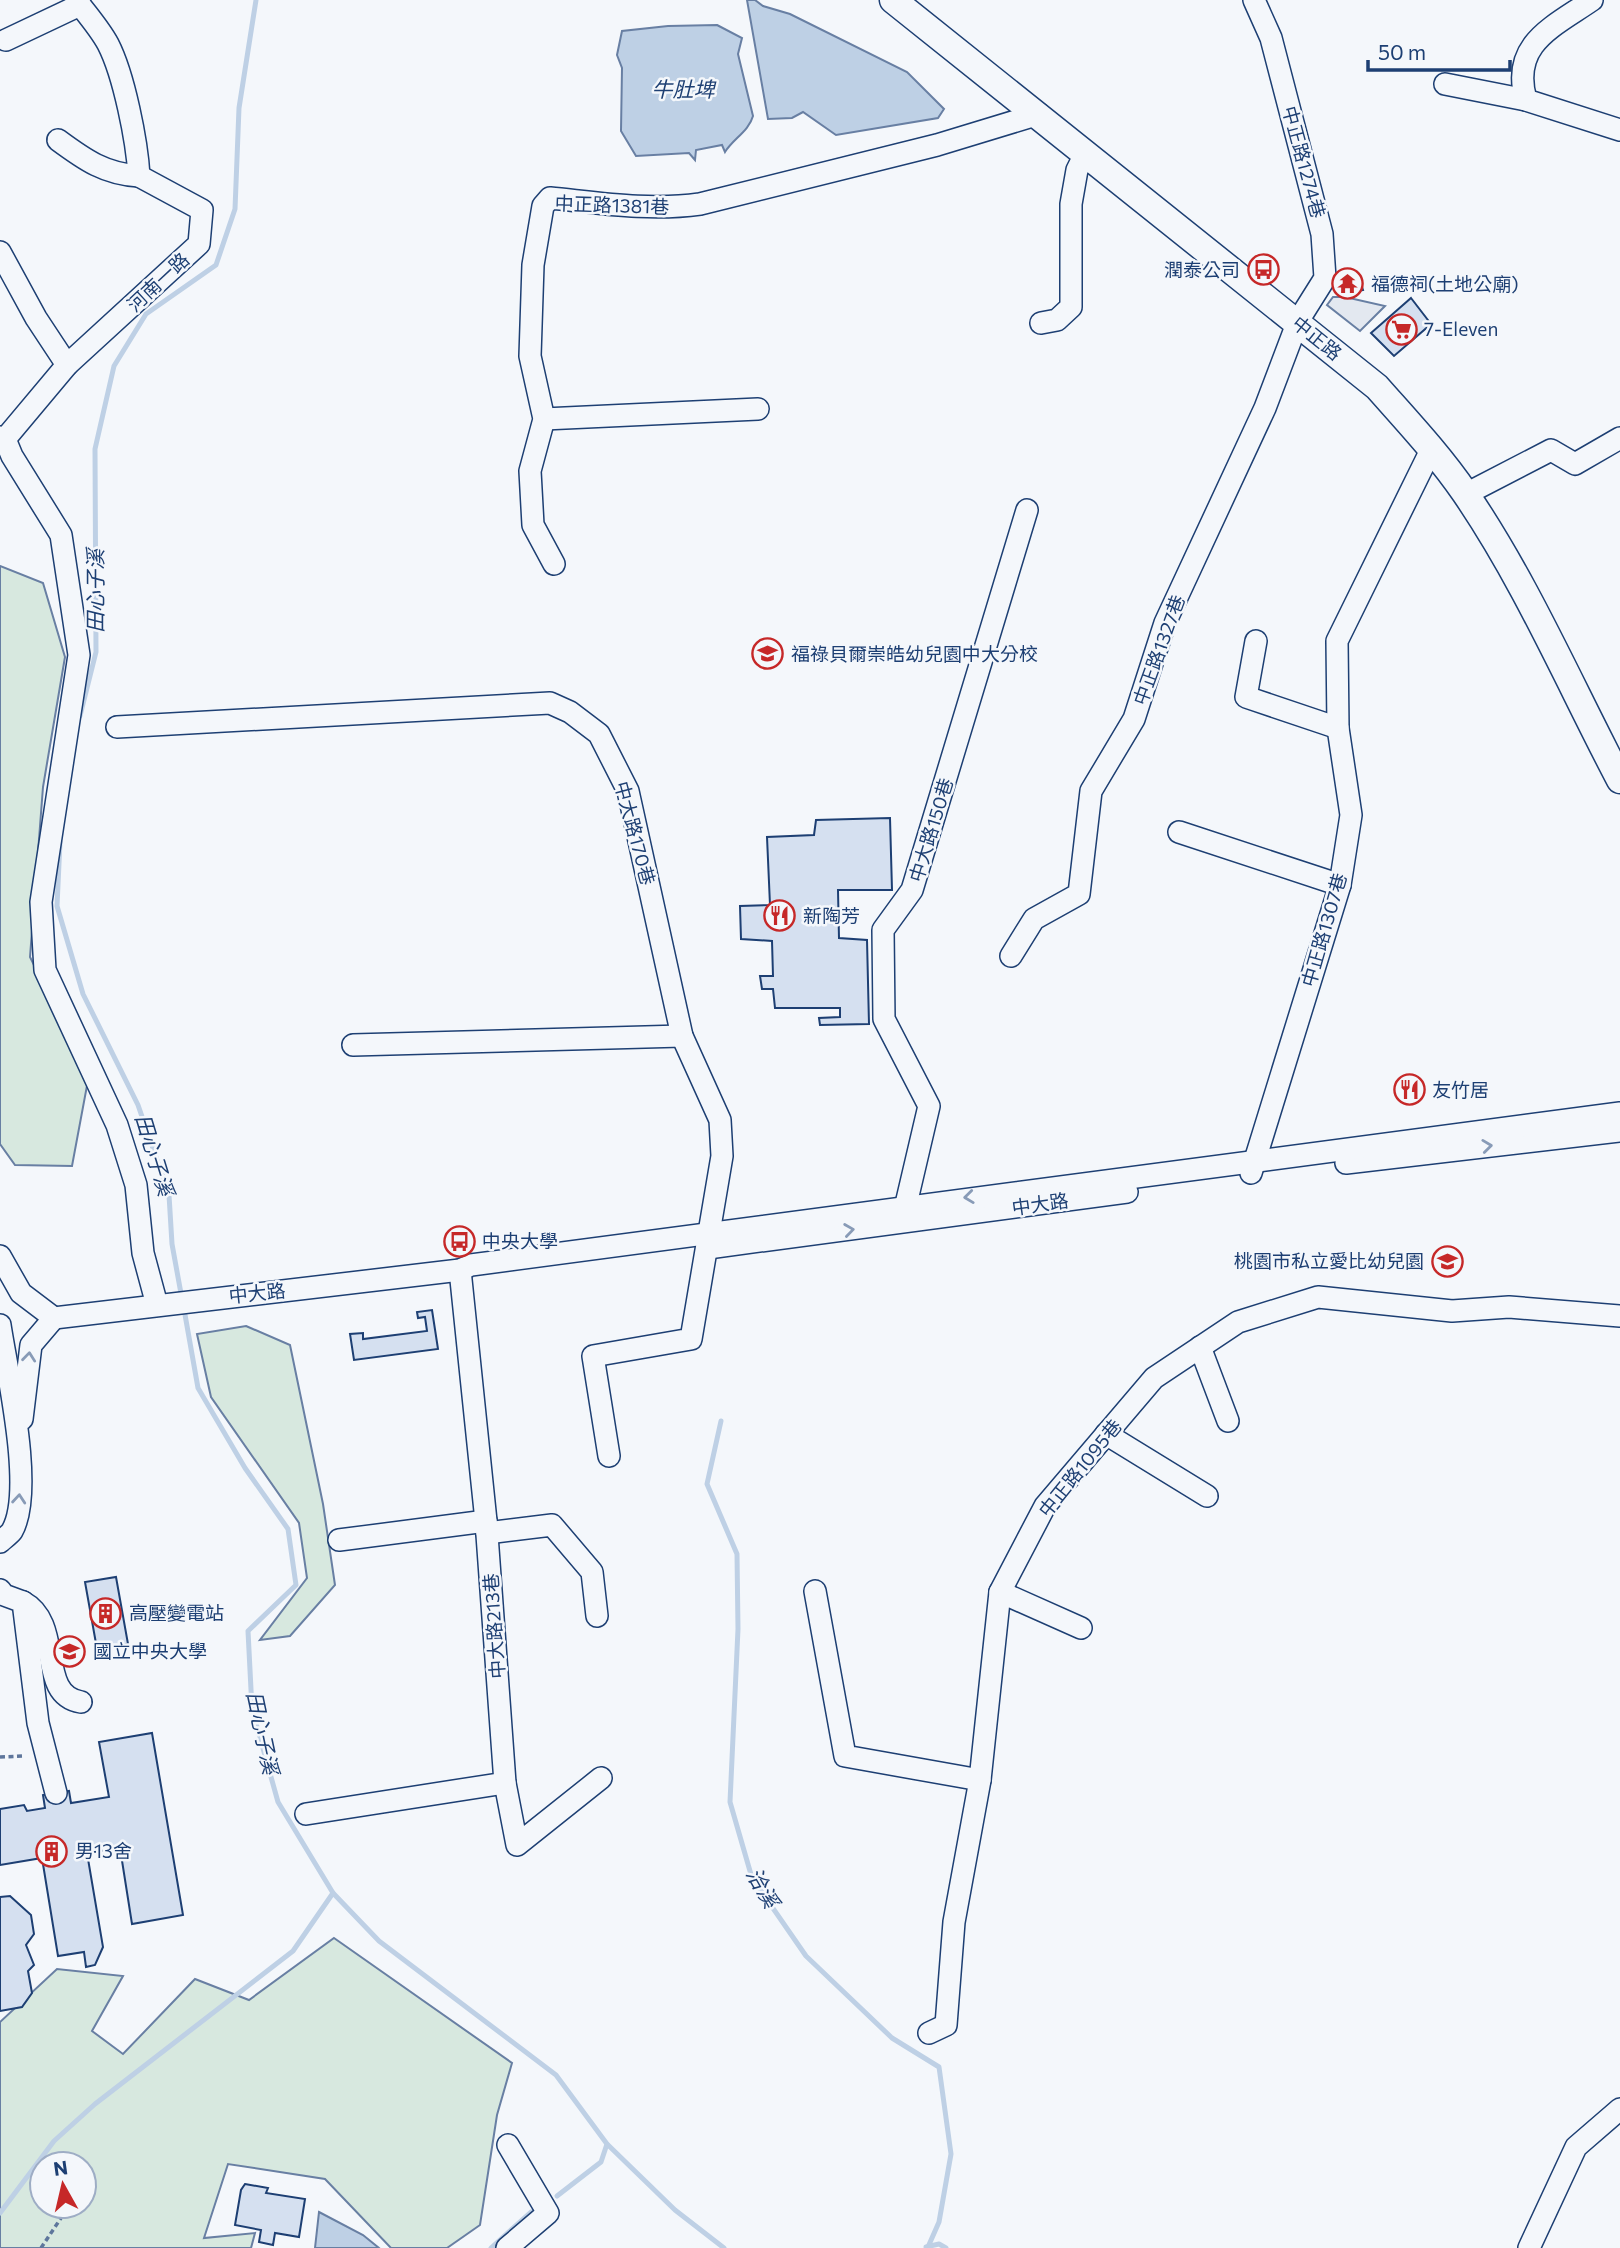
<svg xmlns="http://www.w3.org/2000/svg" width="1620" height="2248" viewBox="0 0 1620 2248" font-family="Commissioner,'Noto Sans TC',sans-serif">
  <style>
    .green { fill: #d7e8df; stroke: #687fa3; stroke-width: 2; fill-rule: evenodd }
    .parking { fill: #e3e8f0; stroke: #687fa3; stroke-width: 2 }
    .water { fill: #bed0e5; stroke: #687fa3; stroke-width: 2 }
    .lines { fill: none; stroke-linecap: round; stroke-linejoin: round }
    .stream { stroke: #bed0e5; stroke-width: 5 }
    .building { fill: #d5e0f0; stroke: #1d3f73; stroke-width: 2 }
    .minor-casing { stroke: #1d3f73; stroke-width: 24 }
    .major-casing { stroke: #1d3f73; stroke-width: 29 }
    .path { stroke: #5e769c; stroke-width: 3.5; stroke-dasharray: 5 3.5; stroke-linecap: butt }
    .minor { stroke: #f4f7fb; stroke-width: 21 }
    .major { stroke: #f4f7fb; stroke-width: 26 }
    .oneway { stroke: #889bb7 }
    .labels { text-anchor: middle; stroke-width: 5; stroke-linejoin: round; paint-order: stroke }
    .street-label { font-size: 19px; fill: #1d3f73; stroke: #f4f7fb }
    .poi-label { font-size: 19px; fill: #1d3f73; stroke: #f4f7fb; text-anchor: start }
    .water-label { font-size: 21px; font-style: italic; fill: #1d3f73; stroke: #f4f7fb }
  </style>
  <rect width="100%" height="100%" fill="#f4f7fb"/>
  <g class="green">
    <polygon points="0,566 43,583 65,657 43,787 30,957 89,1075 72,1166 15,1165 0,1144"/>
    <polygon points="246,1326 290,1345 323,1504 335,1585 290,1636 260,1640 307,1578 299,1523 211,1397 197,1334"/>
    <path d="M334,1938L512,2063L497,2115L480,2225L447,2248H391L325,2179L228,2164L204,2238L255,2233L251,2248H0V2022L57,1969L123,1976L92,2031L123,2054L195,1979L249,2000ZM42,2164H84V2206H42Z"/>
  </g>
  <polygon class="parking" points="1333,297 1345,297 1385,306 1360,331 1327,305"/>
  <g class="water">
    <polygon points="747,0 755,0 763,6 790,14 907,72 944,109 938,118 836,135 803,112 792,118 768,119"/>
    <path d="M717,25L742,38L738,54L753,116C749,131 733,139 725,152L722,145L696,150L695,160L689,153L636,156L621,131L622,68L617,55L622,31L668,26Z"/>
    <polygon points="319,2212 363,2235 379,2248 315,2248"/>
  </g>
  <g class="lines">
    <g class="stream">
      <polyline points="80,716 96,652 95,449 114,366 146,314 216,265 235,209 239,108 256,0"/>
      <polyline points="60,842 57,906 83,994 138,1105 169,1195 172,1244 182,1299"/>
      <polyline points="721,1421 707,1484 737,1554 738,1629 730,1802 752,1878 806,1956 892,2038 939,2067 951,2154 939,2222 928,2247"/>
      <polyline points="333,1893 379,1941 556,2075 607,2144 675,2210 724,2248"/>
      <polyline points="557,2196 601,2162 607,2144"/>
      <polyline points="0,2213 54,2141 95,2104 293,1951 333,1893 278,1802 252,1709 248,1631 296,1585 288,1529 245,1468 198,1388 184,1309"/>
      <polyline points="926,2247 939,2244 946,2248"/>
      <polyline points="491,2248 531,2212"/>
    </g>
  </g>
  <g class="building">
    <polygon points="1357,272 1363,290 1339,295 1335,277"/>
    <polygon points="1411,298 1431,324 1394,356 1371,333"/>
    <polygon points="890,818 892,890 838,890 839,938 867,940 869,1024 820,1025 819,1018 840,1017 840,1008 775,1008 773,989 762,989 760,976 773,976 772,941 741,939 740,906 770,905 767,837 814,835 816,820"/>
    <polygon points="432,1310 438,1349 354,1360 350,1334 363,1333 363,1339 427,1331 425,1317 418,1318 417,1312"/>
    <polygon points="116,1577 128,1644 97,1649 85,1582"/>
    <polygon points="152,1733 183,1915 132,1924 120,1848 87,1853 103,1947 95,1965 86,1967 84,1952 58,1956 42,1858 0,1865 0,1809 24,1805 27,1811 45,1808 43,1795 69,1791 71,1803 109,1797 99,1742"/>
    <polygon points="10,1896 31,1915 34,1934 26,1945 34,1965 28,1971 32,1993 22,2007 0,2011 0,1897"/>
    <polygon points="245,2184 268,2188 266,2193 305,2199 299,2237 275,2233 273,2245 259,2242 261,2230 235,2225 241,2190"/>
  </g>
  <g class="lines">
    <defs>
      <g id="minor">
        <path d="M1592,0C1553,27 1510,44 1526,100L1620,130"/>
        <polyline points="6,40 80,5"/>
        <polyline points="1445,84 1526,100"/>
        <path d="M58,140C85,160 105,174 139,176"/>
        <polyline points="0,252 36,318 67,365"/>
        <polyline points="1041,323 1057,320 1071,307 1071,204 1077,170 1086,152"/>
        <polyline points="544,419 758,409"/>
        <path d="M0,437L5,439L67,365L199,244L202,210L139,176C137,141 124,75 108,44C100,29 87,14 76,0"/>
        <polyline points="5,439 12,456 61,535 79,655 41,902 45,970 117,1125 136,1185 143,1253 157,1305"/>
        <polyline points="1466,494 1551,450 1575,464 1620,438"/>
        <path d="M554,564L533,525L530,471L544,419L530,356L533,265L543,206L550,198C600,203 649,211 700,204L937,145L1039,114"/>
        <polyline points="1256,641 1246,697 1338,728"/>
        <polyline points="117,727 550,703 570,712 599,734 628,791 682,1036 720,1120 722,1156 691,1339 593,1356 609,1456"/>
        <polyline points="1179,832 1340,885"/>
        <polyline points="1011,956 1034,919 1079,894 1091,791 1134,719 1165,623 1265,408 1298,321 1325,278 1322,234 1271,38 1254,0"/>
        <polyline points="353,1045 682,1036"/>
        <polyline points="1346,1163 1620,1131"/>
        <polyline points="1251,1173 1340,885 1351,815 1338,728 1337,641 1432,448"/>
        <polyline points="903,1217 929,1106 884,1019 883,930 912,890 1027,510"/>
        <polyline points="708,1248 1127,1192"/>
        <polyline points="0,1256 21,1293 54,1318"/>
        <polyline points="54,1318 460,1270 471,1265 1620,1113"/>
        <path d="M0,1325C7,1372 35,1491 12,1531C9,1535 3,1539 0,1542"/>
        <polyline points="1200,1347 1228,1421"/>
        <polyline points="22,1419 31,1345 54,1318"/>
        <polyline points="1106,1434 1207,1496"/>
        <polyline points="487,1533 552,1525 592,1572 597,1616"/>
        <polyline points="339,1540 486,1521"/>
        <polyline points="0,1590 4,1595 23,1602 38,1723 56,1793"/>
        <polyline points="815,1591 845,1756 980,1780"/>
        <polyline points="1000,1592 1081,1628"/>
        <path d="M23,1602C64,1624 36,1695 81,1702"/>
        <polyline points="505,1783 517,1845 601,1778"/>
        <polyline points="306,1814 505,1783 486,1521 460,1270"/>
        <polyline points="929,2033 946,2025 954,1922 980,1780 1000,1592 1045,1506 1154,1378 1238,1322 1318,1297 1452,1311 1509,1307 1620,1316"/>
        <polyline points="507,2248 548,2213 508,2145"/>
        <polyline points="1529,2248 1576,2147 1620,2109"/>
      </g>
      <path id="major" d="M893,0L1377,387C1407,421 1439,455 1465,493C1526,582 1570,685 1620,780"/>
    </defs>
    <use href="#minor" class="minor-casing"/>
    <use href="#major" class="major-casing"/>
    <g class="path">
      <polyline points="0,1757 25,1756"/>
      <polyline points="84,2189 92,2179"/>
      <polyline points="41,2248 69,2206"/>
    </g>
    <use href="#minor" class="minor"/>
    <use href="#major" class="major"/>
  </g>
  <defs><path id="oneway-chevron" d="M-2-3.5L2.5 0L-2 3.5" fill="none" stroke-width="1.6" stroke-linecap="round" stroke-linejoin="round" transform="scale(1.75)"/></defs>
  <g class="oneway">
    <use href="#oneway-chevron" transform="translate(1487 1146) rotate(-7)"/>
    <use href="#oneway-chevron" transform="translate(969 1197) rotate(173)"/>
    <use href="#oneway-chevron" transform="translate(849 1230) rotate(-8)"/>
    <use href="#oneway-chevron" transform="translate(29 1357) rotate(-84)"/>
    <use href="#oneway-chevron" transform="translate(19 1499) rotate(-85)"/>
  </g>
  <defs>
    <symbol id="bus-ring" viewBox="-11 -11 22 22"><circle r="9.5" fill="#f4f7fb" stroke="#c62828" stroke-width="1.5"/><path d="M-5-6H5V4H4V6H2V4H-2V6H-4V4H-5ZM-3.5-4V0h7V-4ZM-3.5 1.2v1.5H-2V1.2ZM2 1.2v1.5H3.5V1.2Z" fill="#c62828"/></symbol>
    <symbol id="temple-ring" viewBox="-11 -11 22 22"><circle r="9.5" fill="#f4f7fb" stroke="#c62828" stroke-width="1.5"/><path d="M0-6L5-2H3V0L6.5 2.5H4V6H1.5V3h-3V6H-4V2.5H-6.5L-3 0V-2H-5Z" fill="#c62828"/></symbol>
    <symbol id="supermarket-ring" viewBox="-11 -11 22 22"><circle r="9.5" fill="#f4f7fb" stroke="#c62828" stroke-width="1.5"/><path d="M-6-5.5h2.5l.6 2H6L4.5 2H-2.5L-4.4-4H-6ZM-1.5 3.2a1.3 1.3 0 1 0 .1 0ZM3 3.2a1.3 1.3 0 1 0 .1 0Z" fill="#c62828"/></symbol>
    <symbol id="school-ring" viewBox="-11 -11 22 22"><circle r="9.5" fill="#f4f7fb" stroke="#c62828" stroke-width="1.5"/><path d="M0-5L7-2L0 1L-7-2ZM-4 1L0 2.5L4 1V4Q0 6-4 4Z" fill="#c62828"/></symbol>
    <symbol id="restaurant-ring" viewBox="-11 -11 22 22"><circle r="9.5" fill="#f4f7fb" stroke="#c62828" stroke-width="1.5"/><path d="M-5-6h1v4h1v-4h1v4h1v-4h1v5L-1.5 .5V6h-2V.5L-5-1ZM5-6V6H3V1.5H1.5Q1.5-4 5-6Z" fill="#c62828"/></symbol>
    <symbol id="building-ring" viewBox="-11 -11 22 22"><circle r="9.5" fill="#f4f7fb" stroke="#c62828" stroke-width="1.5"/><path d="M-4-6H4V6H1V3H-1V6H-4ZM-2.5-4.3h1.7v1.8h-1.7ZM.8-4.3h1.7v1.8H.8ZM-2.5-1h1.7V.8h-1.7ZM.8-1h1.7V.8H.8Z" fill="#c62828"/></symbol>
    <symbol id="university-ring" viewBox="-11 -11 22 22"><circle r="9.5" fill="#f4f7fb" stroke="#c62828" stroke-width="1.5"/><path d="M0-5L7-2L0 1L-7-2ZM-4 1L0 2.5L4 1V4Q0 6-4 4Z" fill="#c62828"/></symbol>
  </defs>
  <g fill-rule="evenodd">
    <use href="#bus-ring" x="1246" y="252" width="35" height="35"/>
    <use href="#temple-ring" x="1330" y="266" width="35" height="35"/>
    <use href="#supermarket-ring" x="1384" y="312" width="35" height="35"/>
    <use href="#school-ring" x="750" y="636" width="35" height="35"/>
    <use href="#restaurant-ring" x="762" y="898" width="35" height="35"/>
    <use href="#restaurant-ring" x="1392" y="1072" width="35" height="35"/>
    <use href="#bus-ring" x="442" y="1224" width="35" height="35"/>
    <use href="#school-ring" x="1430" y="1244" width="35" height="35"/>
    <use href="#building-ring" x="88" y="1596" width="35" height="35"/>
    <use href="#university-ring" x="52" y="1634" width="35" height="35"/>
    <use href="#building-ring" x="34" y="1834" width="35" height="35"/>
  </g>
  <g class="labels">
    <g class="street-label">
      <text transform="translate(1304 162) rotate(75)" y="7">中正路1274巷</text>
      <text transform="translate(612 205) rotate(2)" y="7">中正路1381巷</text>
      <text transform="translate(158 282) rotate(-43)" y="7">河南一路</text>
      <text transform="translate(1317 338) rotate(39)" y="7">中正路</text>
      <text transform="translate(1159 650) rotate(-70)" y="7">中正路1327巷</text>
      <text transform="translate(931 830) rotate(-73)" y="7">中大路150巷</text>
      <text transform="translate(635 833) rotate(75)" y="7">中大路170巷</text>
      <text transform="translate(1324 930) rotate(-74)" y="7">中正路1307巷</text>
      <text transform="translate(1040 1204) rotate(-8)" y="7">中大路</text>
      <text transform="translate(257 1293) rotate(-6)" y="7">中大路</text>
      <text transform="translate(1080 1468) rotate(-51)" y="7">中正路1095巷</text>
      <text transform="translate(494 1626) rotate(-94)" y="7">中大路213巷</text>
    </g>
    <g class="poi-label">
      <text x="1240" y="277" text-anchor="end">潤泰公司</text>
      <text x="1371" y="291">福德祠(土地公廟)</text>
      <text x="1424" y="336">7-Eleven</text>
      <text x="791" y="661">福祿貝爾崇皓幼兒園中大分校</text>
      <text x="803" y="923">新陶芳</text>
      <text x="1432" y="1097">友竹居</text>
      <text x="482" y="1248">中央大學</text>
      <text x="1424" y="1268" text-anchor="end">桃園市私立愛比幼兒園</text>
      <text x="129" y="1620">高壓變電站</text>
      <text x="93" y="1658">國立中央大學</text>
      <text x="75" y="1858">男13舍</text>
    </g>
    <g class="water-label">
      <text x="683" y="97">牛肚埤</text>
      <text transform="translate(96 591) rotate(-90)" y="7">田心子溪</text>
      <text transform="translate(154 1155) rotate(73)" y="7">田心子溪</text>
      <text transform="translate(262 1733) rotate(78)" y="7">田心子溪</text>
      <text transform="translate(762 1888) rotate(60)" y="7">洽溪</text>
    </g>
  </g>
  <g transform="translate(63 2185) rotate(352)"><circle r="33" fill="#f4f7fb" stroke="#9eadc5" stroke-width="2"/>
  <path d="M0-5L12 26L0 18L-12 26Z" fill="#c62828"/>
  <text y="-10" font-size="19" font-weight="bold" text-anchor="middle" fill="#1d3f73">N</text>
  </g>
  <path d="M1368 60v10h142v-10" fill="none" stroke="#1d3f73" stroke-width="3.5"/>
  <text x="1378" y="60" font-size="21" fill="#1d3f73" stroke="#f4f7fb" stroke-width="5" paint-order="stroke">50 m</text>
</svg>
